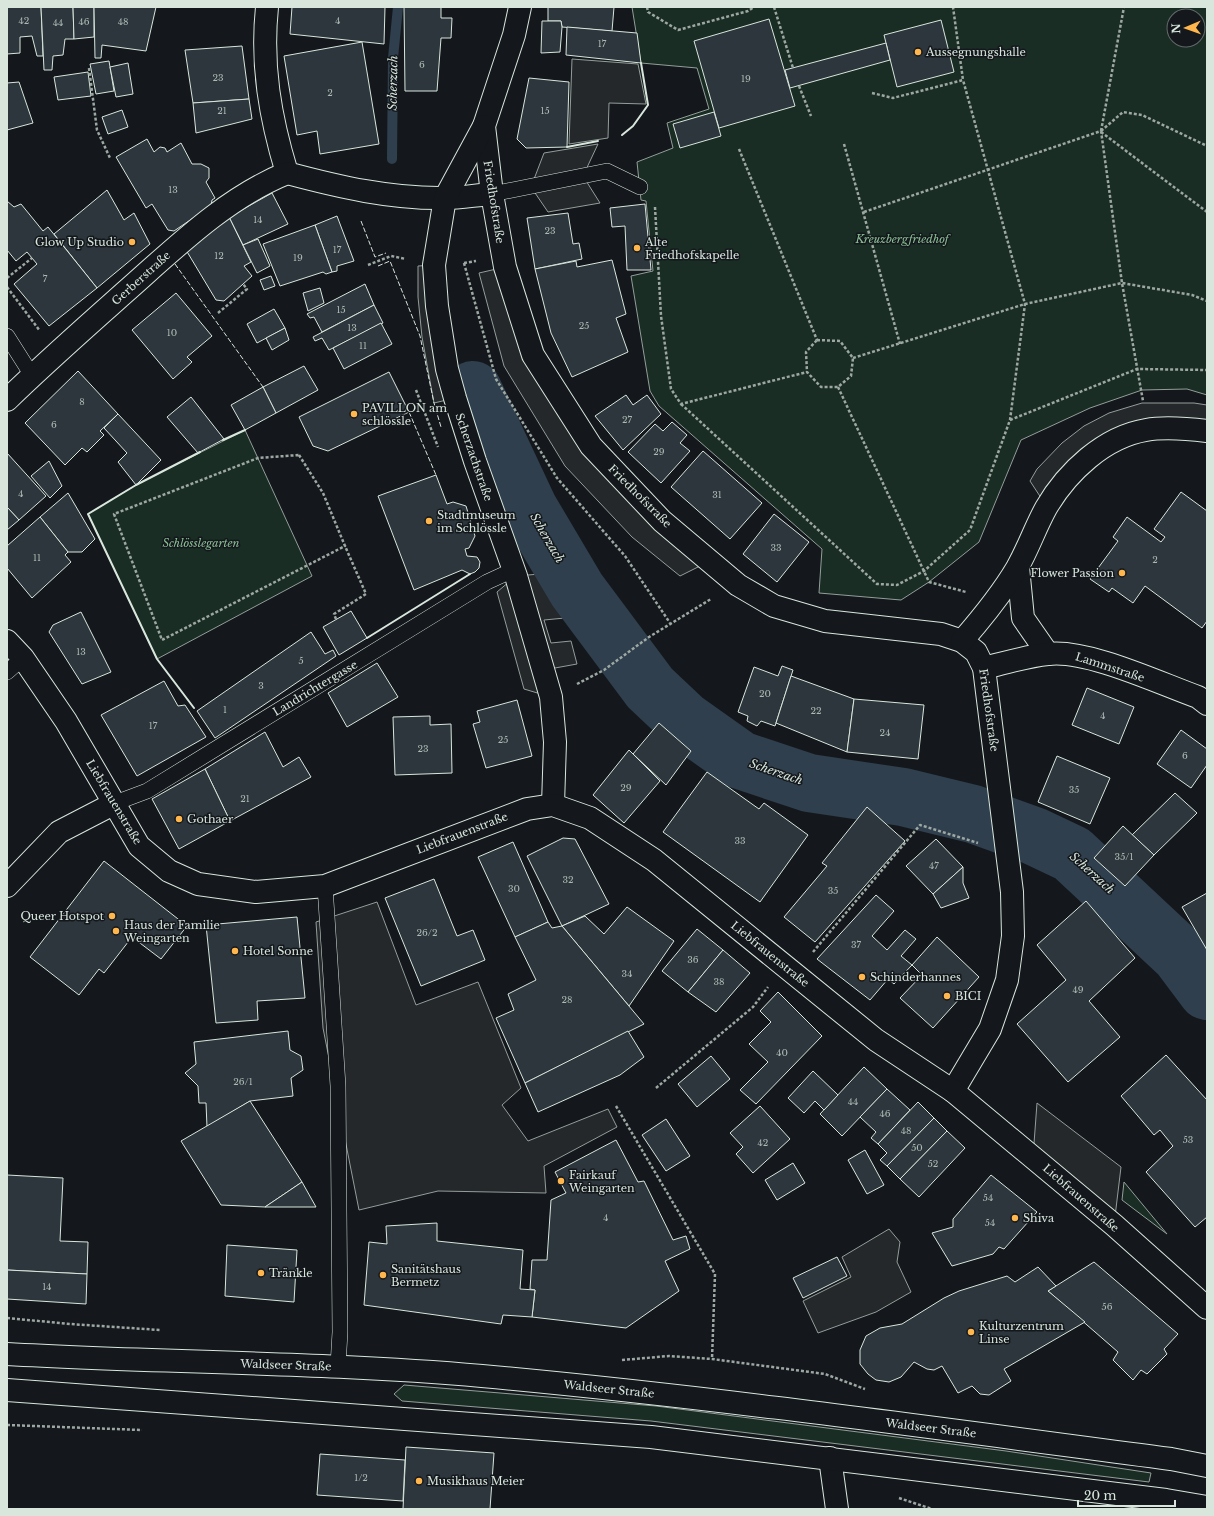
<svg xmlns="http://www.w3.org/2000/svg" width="1214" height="1516" viewBox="0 0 1214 1516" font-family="'Libre Baskerville',serif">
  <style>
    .green { fill: #1a2d24; stroke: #939e99; fill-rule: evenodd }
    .parking { fill: #24282b; stroke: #939e99 }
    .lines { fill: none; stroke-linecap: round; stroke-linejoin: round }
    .stream { stroke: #2f3f4d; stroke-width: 10 }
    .river { stroke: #2f3f4d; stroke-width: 58 }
    .building { fill: #2c363c; stroke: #d8e6dc }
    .lane-casing { stroke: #d8e6dc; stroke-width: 16 }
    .street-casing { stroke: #d8e6dc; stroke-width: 24 }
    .secondary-casing { stroke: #d8e6dc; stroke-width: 24 }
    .path { stroke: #9da8a2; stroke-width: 2.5; stroke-dasharray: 3 2; stroke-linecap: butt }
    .lane { stroke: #14181c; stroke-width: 15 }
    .street { stroke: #14181c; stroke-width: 22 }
    .secondary { stroke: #14181c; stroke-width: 22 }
    .fence { stroke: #d8e6dc; stroke-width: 1; stroke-dasharray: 5 2; stroke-linecap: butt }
    .wall { stroke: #d8e6dc; stroke-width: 2 }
    .poi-dot { fill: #ffb74d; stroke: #14181c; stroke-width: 1.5 }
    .labels { text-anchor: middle; stroke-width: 3; stroke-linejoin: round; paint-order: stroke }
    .number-label { font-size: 9px; fill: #adbab4 }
    .poi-label { font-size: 11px; fill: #d8e6dc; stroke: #14181c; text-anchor: start }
    .street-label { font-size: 11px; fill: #d8e6dc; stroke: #14181c }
    .park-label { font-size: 11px; font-style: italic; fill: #8ac095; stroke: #14181c }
    .water-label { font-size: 12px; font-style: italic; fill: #d8e6dc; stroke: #14181c }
  </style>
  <rect width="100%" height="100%" fill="#14181c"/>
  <g class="green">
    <path d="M632,7H1207V395L1187,389L1142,390L1090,408L1021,440L979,542L929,582L901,600L819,593L822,549L659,406L650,391L631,276L653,271L646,201L641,200L637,162L673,148L667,123L709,109L697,68L641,63ZM1174,16H1198V40H1174Z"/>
    <polygon points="245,430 312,576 157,659 88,514 136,485"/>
    <polygon points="1124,1182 1167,1234 1122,1200"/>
    <polygon points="404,1385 656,1406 1006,1451 1151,1473 1149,1482 651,1421 402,1401 394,1394"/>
  </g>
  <g class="parking">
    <polygon points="572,59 638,64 646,104 609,103 608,138 569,144"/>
    <polygon points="598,144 583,176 600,203 548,212 531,187 544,153"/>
    <polygon points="434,265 455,398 434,403 422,337 418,297 418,266"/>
    <polygon points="505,267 533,355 591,446 710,561 680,576 632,537 565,466 504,366 479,273"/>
    <polygon points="1142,403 1194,403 1207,405 1207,431 1115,440 1047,507 1030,481 1037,469 1062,443 1084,426 1109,413"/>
    <polygon points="552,573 565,618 544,620 551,643 571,641 577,664 544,670 551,697 524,689 497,592 516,576"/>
    <polygon points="377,902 416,1005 478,982 521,1088 502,1105 528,1141 608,1109 617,1127 544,1166 546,1193 438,1191 359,1210 323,1028 316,922"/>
    <polygon points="1037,1103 1121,1167 1114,1225 1033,1157"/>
    <polygon points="889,1229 900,1242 897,1262 911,1292 876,1312 818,1333 803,1301 851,1277 842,1257"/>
  </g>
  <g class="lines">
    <polyline class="stream" points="392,159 393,58 398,7"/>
    <polyline class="river" points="473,390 529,509 577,590 650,688 685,721 740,760 809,783 903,797 973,814 1034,836 1072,854 1180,955 1207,991"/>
  </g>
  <g class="building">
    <polygon points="7,7 41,7 43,56 37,56 32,36 20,37 20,53 7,54"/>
    <polygon points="41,7 73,7 74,39 65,39 63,55 53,56 52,70 44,70"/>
    <polygon points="73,7 94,7 94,37 74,39"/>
    <polygon points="94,7 156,7 146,51 102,45 101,58 95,58"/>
    <polygon points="292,7 385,7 384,44 290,34"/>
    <polygon points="404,7 441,7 441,18 452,18 451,38 441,38 437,91 405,91"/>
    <polygon points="548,7 614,7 612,31 562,27 561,21 548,21"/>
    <polygon points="769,19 795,106 719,128 694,41"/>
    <polygon points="941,20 954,72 897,87 884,35"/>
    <polygon points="542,21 561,21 562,27 560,52 541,53"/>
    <polygon points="567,27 637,33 641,63 566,55"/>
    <polygon points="362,42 379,144 320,154 317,131 297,135 284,56"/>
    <polygon points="886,43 890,60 790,88 785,70"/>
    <polygon points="242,46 249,99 193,103 185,50"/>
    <polygon points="109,61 114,91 96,94 90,64"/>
    <polygon points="128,63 133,94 116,97 110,67"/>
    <polygon points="88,72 91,96 58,100 54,77"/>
    <polygon points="529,78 569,82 567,147 526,148 517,139"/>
    <polygon points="19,82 33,123 7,130 7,83"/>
    <polygon points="249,99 252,119 196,133 193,103"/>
    <polygon points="122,110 128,127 108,134 102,117"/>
    <polygon points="714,112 721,136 680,148 673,124"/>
    <polygon points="147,139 154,152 160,147 165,148 167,152 181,143 192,164 201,164 209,168 209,178 206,182 215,198 212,200 211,206 174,231 168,230 152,204 146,208 116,157"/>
    <polygon points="107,190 124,220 134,213 150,244 97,288 54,234"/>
    <polygon points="272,193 288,224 243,245 229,217"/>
    <polygon points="7,201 14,207 21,204 43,231 48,227 97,288 49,326 14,284 37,264 27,252 16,261 7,250"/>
    <polygon points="645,204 651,270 627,270 625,226 612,227 610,208"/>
    <polygon points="568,213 573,244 579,243 582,259 535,269 527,218"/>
    <polygon points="337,216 354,261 337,266 337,271 332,272 315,225"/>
    <polygon points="229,217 251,262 244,266 252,276 224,301 216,300 186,250"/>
    <polygon points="315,225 332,272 326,274 323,272 280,286 263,244"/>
    <polygon points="258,239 270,266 257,273 243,245"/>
    <polygon points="612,260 626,314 616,318 628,352 572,377 551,333 535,269 576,261 577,267"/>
    <polygon points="271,276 275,286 264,290 260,280"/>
    <polygon points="365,284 374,305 322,332 314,317 310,318 307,314"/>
    <polygon points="320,288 324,303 308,311 303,293"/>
    <polygon points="176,293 212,336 187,357 192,362 173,379 132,330"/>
    <polygon points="374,305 383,323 329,350 322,338 315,341 313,337"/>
    <polygon points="274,309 285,328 257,343 247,324"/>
    <polygon points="381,323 392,344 344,369 333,348"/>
    <polygon points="285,328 289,340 272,350 266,338"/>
    <polygon points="304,366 318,390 276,413 263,387"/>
    <polygon points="78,371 118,414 100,431 104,435 87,452 82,448 65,465 25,423"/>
    <polygon points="389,372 409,412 328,451 313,446 299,417"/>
    <polygon points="263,387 276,413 245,430 231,405"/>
    <polygon points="626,395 633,405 647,395 661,414 623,450 595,416"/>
    <polygon points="191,397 224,439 198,453 167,417"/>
    <polygon points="118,414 161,460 136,485 118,462 127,453 104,428"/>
    <polygon points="672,422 687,435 680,443 690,451 661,483 628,452 655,424 663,431"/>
    <polygon points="703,451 762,503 730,539 671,487"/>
    <polygon points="7,453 46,496 19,520 7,507"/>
    <polygon points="49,461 62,486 50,498 31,476"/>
    <polygon points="436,475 447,504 453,502 466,506 475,536 469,548 465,549 467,556 477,557 480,562 479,568 475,572 470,574 462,570 414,590 378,496"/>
    <polygon points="1181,492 1207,511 1207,621 1202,628 1145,586 1133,603 1112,588 1109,592 1090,579 1118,541 1113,537 1127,517 1161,542 1165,537 1154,529"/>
    <polygon points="68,493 95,539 82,552 68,552 40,517"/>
    <polygon points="7,507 19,520 7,530"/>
    <polygon points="774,514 809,542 777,582 743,554"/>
    <polygon points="40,517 68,552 65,555 71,562 32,598 7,568 7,546"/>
    <polygon points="351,611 367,638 339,655 323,627"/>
    <polygon points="81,612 111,672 82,684 49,632 53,625"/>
    <polygon points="311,632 325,654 333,650 336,656 215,738 197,711"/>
    <polygon points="377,663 398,697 347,727 328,693"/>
    <polygon points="782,666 793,670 775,726 761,721 757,726 747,721 748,716 738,712 754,667 778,676"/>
    <polygon points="791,676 854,699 847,752 776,723"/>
    <polygon points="164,681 178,706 185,705 206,737 137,776 101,715"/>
    <polygon points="1087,688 1134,707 1119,744 1072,725"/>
    <polygon points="854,699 924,705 918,759 847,752"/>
    <polygon points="517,700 532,756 486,768 473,724 480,722 477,711"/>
    <polygon points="430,716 430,725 451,724 452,773 395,775 393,717"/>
    <polygon points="659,723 691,751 666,785 633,754"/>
    <polygon points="1181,730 1207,749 1207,765 1191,788 1157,764"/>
    <polygon points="265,732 283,767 299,757 311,777 230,821 205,769"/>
    <polygon points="629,750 660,781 624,823 593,795"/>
    <polygon points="1057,756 1110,778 1090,824 1038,802"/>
    <polygon points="205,769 230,821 179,849 152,799"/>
    <polygon points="707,772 759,809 764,803 808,835 760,902 663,832"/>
    <polygon points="1175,793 1197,813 1154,855 1132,835"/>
    <polygon points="867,807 905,841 815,942 784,917 827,866 822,863"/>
    <polygon points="1123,826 1154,855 1125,886 1094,858"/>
    <polygon points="563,838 575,839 609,904 562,926 527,856"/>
    <polygon points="936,839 963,867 933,894 906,866"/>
    <polygon points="513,842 548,922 515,937 478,857"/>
    <polygon points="104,861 187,926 161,959 132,937 104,973 99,969 79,995 30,957"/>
    <polygon points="963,867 963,883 969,898 941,908 933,894"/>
    <polygon points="434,879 457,936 473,930 485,960 421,986 385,898"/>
    <polygon points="1207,893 1207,950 1182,907"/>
    <polygon points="876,895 894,911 872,936 887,950 905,930 916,939 901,956 912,965 894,984 888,979 870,1000 817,959"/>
    <polygon points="1086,901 1135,958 1089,1001 1120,1037 1068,1082 1017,1024 1066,980 1037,945"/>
    <polygon points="627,907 674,941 629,1006 562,926 585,916 604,934"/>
    <polygon points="297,917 305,998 257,1001 258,1020 216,1023 206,925"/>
    <polygon points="548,922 552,928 562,926 644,1024 525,1083 496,1018 514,1010 508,994 536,980 515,937"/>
    <polygon points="697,929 723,950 688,992 662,971"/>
    <polygon points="937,937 979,977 933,1028 900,998 922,975 912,965"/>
    <polygon points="723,950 750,973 716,1012 688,992"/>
    <polygon points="778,992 822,1036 756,1104 740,1090 768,1062 749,1044 771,1022 760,1011"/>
    <polygon points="288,1031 290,1050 301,1056 303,1070 291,1078 293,1096 250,1101 207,1127 206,1103 199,1103 198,1086 185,1073 196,1064 194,1042"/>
    <polygon points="628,1031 644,1057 620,1075 538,1112 525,1083"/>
    <polygon points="1166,1055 1207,1100 1207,1217 1195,1227 1146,1172 1173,1146 1160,1130 1154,1135 1121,1096"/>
    <polygon points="711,1056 730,1079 697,1107 678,1084"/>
    <polygon points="864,1067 887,1089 842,1136 820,1114"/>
    <polygon points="813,1071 838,1095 824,1110 815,1101 804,1113 788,1098"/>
    <polygon points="887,1089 910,1110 878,1144 871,1138 876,1132 860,1117"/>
    <polygon points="250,1101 302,1182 265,1207 221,1205 181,1141"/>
    <polygon points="918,1102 934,1118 887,1166 880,1160 887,1153 878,1144"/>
    <polygon points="760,1106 790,1139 753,1173 736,1154 743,1147 730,1133"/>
    <polygon points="934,1118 947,1131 900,1179 887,1166"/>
    <polygon points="666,1119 690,1156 666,1171 642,1135"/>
    <polygon points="947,1131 965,1148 919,1197 900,1179"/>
    <polygon points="616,1140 638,1182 644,1181 673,1240 686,1236 690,1249 665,1261 679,1291 626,1328 532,1317 535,1290 530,1289 532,1260 547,1260 551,1200 566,1193 555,1172"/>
    <polygon points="865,1150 884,1185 867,1194 848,1160"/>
    <polygon points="793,1163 805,1183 777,1200 765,1180"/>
    <polygon points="7,1175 63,1178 60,1241 88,1242 87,1274 7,1270"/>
    <polygon points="991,1175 1037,1212 1004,1249 999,1247 993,1254 952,1266 932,1233 953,1227 953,1219"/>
    <polygon points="302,1182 316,1207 265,1207"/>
    <polygon points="437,1223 437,1241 523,1250 520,1289 535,1290 532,1317 503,1315 501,1324 364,1305 369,1242 387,1244 386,1226"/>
    <polygon points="227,1245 297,1250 294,1302 225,1296"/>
    <polygon points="837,1257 847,1276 803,1298 793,1278"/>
    <polygon points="1094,1262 1178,1334 1164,1349 1167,1354 1147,1374 1141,1370 1133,1380 1113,1360 1118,1352 1048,1291"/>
    <polygon points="1038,1267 1056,1286 1048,1291 1085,1322 1004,1369 1011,1381 989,1395 980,1394 972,1386 958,1393 942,1366 934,1370 927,1369 914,1362 901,1377 889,1382 876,1380 868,1374 860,1364 860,1350 866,1336 880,1328 902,1324 944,1298 959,1291 1007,1276 1015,1282"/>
    <polygon points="7,1270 87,1274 86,1304 7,1299"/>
    <polygon points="406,1447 494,1453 490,1509 403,1509"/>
    <polygon points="320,1454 405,1460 403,1501 317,1495"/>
  </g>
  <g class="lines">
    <defs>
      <g id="lane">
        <polyline points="492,194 607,171 640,187"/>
        <polyline points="7,336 33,377"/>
        <polyline points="7,672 23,658"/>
        <polyline points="115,803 147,791 487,582 513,570"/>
        <polyline points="325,886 338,1086 340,1332 338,1366"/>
      </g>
      <g id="street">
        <path d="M267,7C261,65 270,117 287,173C339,187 392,199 445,198C461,198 476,195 492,194"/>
        <polyline points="520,7 514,35 484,126 492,194 505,267 533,355 591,446 662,521 738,585 774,606 825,621 941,634 962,641 976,652 984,668 1012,892 1013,936 1007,980 990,1029 953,1091"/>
        <polyline points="484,126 445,198 434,265 437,306 447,369 455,398 475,461 516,576 551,697 555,742 553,805"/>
        <path d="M7,400C45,363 85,328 124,293C174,249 225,198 287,173"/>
        <polyline points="1018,567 1023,618 1048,654"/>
        <polyline points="7,641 23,658 66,721 139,846 169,871 198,884 256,892 325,886 527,809 553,805 590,818 654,860 876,1040 953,1091 1114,1225 1207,1308"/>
        <path d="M962,641C982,618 1001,595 1017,568C1028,549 1035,528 1046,508C1067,472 1104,437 1146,430C1163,427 1190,429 1207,431"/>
        <path d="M984,668C1005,663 1027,656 1048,654C1087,649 1159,683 1198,697L1207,704"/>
        <polyline points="7,886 59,832 115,803"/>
        <polyline points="830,1458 837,1509"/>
      </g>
      <g id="secondary">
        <path d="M7,1354C165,1363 324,1362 482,1376C713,1397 942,1429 1171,1459L1207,1466"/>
        <polyline points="7,1390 651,1437 1166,1500 1207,1507"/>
      </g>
    </defs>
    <use href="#lane" class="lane-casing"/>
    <use href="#street" class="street-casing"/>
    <use href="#secondary" class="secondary-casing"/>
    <g class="path">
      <polyline points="647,7 648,12 678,30 748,11 754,7"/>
      <polyline points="774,7 793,68"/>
      <polyline points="89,68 97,130 110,158"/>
      <polyline points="799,86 811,116"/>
      <polyline points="872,93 893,98 963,80 953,7"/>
      <polyline points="1101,131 1124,7"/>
      <polyline points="1101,131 1123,112 1142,115 1207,146"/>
      <polyline points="1101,132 1207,212"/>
      <polyline points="844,144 900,344"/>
      <polyline points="739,149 817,340"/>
      <polyline points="655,207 661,316 671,389 681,404 807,372"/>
      <polyline points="864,212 1101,131 1122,283 1143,401"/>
      <polyline points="464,263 496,379 557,478 625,556 670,623"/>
      <polyline points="464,263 476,261"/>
      <polyline points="368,265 391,256 406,259"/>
      <polyline points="7,278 32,258"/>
      <polyline points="7,287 40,331"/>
      <polyline points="218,313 247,289 243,284"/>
      <polygon points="817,340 840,341 853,358 851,376 838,387 821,387 807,372 806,352"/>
      <polyline points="853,358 1025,304 1122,283 1192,295 1207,301"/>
      <polyline points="838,387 929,582 966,592"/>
      <polyline points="416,390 438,447"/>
      <polyline points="681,404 877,584 897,585 924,571 970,530 1010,420 1025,304 963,80"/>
      <polyline points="1010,420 1137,369 1207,370"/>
      <polygon points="299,455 323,493 345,546 162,640 114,514 258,458"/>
      <polyline points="336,619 334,614 366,594 345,546"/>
      <polyline points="577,684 604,670 649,637 711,599"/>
      <polyline points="813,952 920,825 978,843"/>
      <polyline points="656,1088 753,1007 768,987"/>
      <polyline points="616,1106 715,1274 712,1359"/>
      <polyline points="7,1318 70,1324 160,1330"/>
      <polyline points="622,1360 669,1356 712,1359 825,1374 865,1389"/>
      <polyline points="7,1425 142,1430"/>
      <polyline points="899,1498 932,1509"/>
    </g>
    <use href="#lane" class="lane"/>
    <use href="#street" class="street"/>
    <use href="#secondary" class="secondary"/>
    <g class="fence">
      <polyline points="361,221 375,257 386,253"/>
      <polyline points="175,264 263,387"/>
      <polyline points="378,266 390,261 420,336 434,403 441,427"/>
      <polyline points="409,412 436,475"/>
    </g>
    <g class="wall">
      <polyline points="622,135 633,126 648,105 641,63"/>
      <polyline points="567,147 598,141"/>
      <polyline points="223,440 245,430"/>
      <polyline points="367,638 470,574"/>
      <polyline points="194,708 157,659 88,514 136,485 200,452"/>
    </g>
  </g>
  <g class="poi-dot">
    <circle cx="918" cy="52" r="4"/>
    <circle cx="132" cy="242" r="4"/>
    <circle cx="637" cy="248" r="4"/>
    <circle cx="354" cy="414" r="4"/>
    <circle cx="429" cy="521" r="4"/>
    <circle cx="1122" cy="573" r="4"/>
    <circle cx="179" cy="819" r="4"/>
    <circle cx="112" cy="916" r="4"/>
    <circle cx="116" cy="931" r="4"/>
    <circle cx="235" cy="951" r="4"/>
    <circle cx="862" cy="977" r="4"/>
    <circle cx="947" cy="996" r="4"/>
    <circle cx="561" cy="1181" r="4"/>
    <circle cx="1015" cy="1218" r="4"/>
    <circle cx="261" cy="1273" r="4"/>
    <circle cx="383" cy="1275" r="4"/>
    <circle cx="971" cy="1332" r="4"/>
    <circle cx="419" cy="1481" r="4"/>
  </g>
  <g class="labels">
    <g class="number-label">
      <text x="24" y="24">42</text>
      <text x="338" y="24">4</text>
      <text x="84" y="25">46</text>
      <text x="123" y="25">48</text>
      <text x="58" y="26">44</text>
      <text x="602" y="47">17</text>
      <text x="422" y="68">6</text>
      <text x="218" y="81">23</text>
      <text x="746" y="82">19</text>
      <text x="330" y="96">2</text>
      <text x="222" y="114">21</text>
      <text x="545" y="114">15</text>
      <text x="173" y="193">13</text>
      <text x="258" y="223">14</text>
      <text x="550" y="234">23</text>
      <text x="337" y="253">17</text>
      <text x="219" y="259">12</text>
      <text x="298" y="261">19</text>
      <text x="45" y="282">7</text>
      <text x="341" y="313">15</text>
      <text x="584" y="329">25</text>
      <text x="352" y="331">13</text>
      <text x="172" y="336">10</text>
      <text x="363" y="349">11</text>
      <text x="82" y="405">8</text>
      <text x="627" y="423">27</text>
      <text x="54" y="428">6</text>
      <text x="659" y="455">29</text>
      <text x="21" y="497">4</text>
      <text x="717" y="498">31</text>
      <text x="776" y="551">33</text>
      <text x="37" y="561">11</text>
      <text x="1155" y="563">2</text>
      <text x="81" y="655">13</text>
      <text x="301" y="664">5</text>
      <text x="261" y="689">3</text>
      <text x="765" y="697">20</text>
      <text x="225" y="713">1</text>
      <text x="816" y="714">22</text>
      <text x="1103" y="719">4</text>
      <text x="153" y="729">17</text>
      <text x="885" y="736">24</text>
      <text x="503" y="743">25</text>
      <text x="423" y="752">23</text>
      <text x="1185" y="759">6</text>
      <text x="626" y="791">29</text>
      <text x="1074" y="793">35</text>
      <text x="245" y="802">21</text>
      <text x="740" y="844">33</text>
      <text x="1124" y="860">35/1</text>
      <text x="934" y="869">47</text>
      <text x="568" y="883">32</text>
      <text x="514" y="892">30</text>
      <text x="833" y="894">35</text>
      <text x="427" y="936">26/2</text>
      <text x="856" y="948">37</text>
      <text x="693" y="963">36</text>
      <text x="627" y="977">34</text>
      <text x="719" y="985">38</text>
      <text x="1078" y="993">49</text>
      <text x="567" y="1003">28</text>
      <text x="782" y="1056">40</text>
      <text x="243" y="1085">26/1</text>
      <text x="853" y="1105">44</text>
      <text x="885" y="1117">46</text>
      <text x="906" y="1134">48</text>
      <text x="1188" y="1143">53</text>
      <text x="763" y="1146">42</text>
      <text x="917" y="1151">50</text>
      <text x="933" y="1167">52</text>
      <text x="988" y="1201">54</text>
      <text x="606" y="1221">4</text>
      <text x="990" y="1226">54</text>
      <text x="47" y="1290">14</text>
      <text x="1107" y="1310">56</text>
      <text x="361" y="1481">1/2</text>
    </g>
    <g class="poi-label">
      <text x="926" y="56">Aussegnungshalle</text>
      <text x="124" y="246" text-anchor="end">Glow Up Studio</text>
      <text x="645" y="246">Alte<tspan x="645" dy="13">Friedhofskapelle</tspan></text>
      <text x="362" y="412">PAVILLON am<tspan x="362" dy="13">schlössle</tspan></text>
      <text x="437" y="519">Stadtmuseum<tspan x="437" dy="13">im Schlössle</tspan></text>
      <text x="1114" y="577" text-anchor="end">Flower Passion</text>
      <text x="187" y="823">Gothaer</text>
      <text x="104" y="920" text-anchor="end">Queer Hotspot</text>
      <text x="124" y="929">Haus der Familie<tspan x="124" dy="13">Weingarten</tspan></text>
      <text x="243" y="955">Hotel Sonne</text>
      <text x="870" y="981">Schinderhannes</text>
      <text x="955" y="1000">BICI</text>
      <text x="569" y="1179">Fairkauf<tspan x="569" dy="13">Weingarten</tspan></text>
      <text x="1023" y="1222">Shiva</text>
      <text x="391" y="1273">Sanitätshaus<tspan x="391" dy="13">Bermetz</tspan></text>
      <text x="269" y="1277">Tränkle</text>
      <text x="979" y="1330">Kulturzentrum<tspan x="979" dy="13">Linse</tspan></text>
      <text x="427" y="1485">Musikhaus Meier</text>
    </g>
    <g class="street-label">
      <text transform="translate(494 202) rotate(81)" y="4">Friedhofstraße</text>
      <text transform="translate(141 278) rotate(-42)" y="4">Gerberstraße</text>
      <text transform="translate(474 457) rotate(71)" y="4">Scherzachstraße</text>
      <text transform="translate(640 496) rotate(45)" y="4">Friedhofstraße</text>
      <text transform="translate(1110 667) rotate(18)" y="4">Lammstraße</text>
      <text transform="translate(315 688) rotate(-31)" y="4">Landrichtergasse</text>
      <text transform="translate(989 710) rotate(82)" y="4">Friedhofstraße</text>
      <text transform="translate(114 802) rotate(59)" y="4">Liebfrauenstraße</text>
      <text transform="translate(462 833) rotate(-21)" y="4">Liebfrauenstraße</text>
      <text transform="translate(770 954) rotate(39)" y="4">Liebfrauenstraße</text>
      <text transform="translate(1081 1198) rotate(41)" y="4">Liebfrauenstraße</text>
      <text transform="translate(286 1365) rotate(2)" y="4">Waldseer Straße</text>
      <text transform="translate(609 1389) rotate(6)" y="4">Waldseer Straße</text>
      <text transform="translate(931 1428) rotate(7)" y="4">Waldseer Straße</text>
    </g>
    <g class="park-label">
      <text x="902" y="243">Kreuzbergfriedhof</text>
      <text x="201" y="547">Schlösslegarten</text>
    </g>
    <g class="water-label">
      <text transform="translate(393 83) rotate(-89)" y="4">Scherzach</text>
      <text transform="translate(547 538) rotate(60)" y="4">Scherzach</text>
      <text transform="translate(776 772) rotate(19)" y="4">Scherzach</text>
      <text transform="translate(1092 873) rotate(42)" y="4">Scherzach</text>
    </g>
  </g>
  <rect width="1214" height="1516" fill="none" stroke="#d8e6dc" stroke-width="16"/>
  <g transform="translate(1186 28) rotate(268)"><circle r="19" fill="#14181c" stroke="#626a69"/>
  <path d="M0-3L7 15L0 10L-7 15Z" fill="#ffb74d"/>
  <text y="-6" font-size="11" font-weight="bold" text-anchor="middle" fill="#d8e6dc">N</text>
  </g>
  <path d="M1078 1500v6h97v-6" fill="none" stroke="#d8e6dc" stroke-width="2"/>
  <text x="1084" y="1500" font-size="12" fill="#d8e6dc" stroke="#14181c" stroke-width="3" paint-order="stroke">20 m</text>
</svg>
